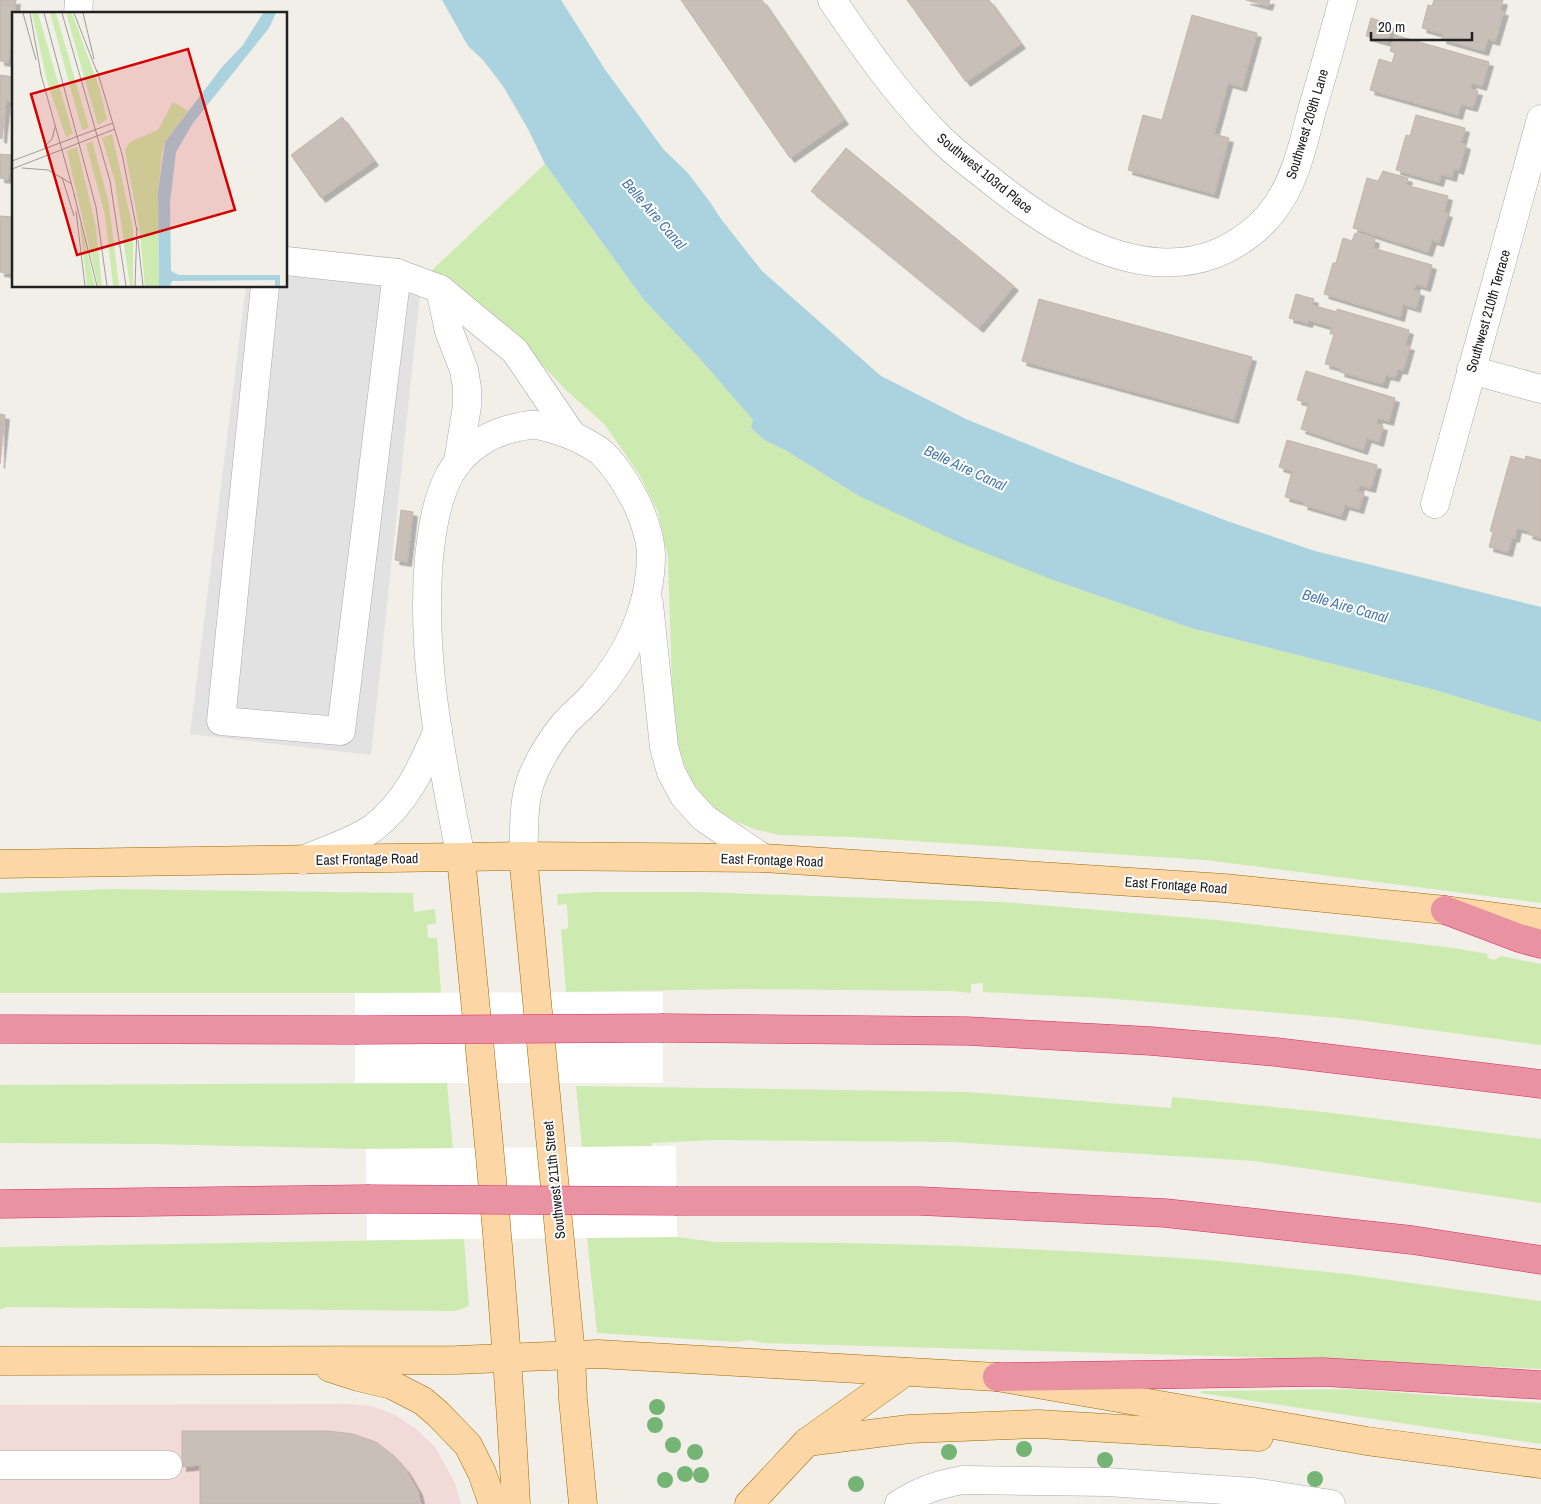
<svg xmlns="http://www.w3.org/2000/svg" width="1541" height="1504" viewBox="0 0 1541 1504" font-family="'Archivo Narrow',sans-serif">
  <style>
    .commercial { fill: #f2dad9 }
    .grass { fill: #cdebb0 }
    .parking { fill: #e2e2e2 }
    .water { fill: #aad3df }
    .pier { fill: #fff }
    .building { fill: #c7bfb8; stroke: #c4b6ab; filter: url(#shadow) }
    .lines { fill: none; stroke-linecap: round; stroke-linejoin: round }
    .minor-casing { stroke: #a9a9a9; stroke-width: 29 }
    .major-casing { stroke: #a06b00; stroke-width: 29 }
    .highway-casing { stroke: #dc2a67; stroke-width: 29 }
    .minor { stroke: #fff; stroke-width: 28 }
    .major { stroke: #fcd6a4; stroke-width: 28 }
    .highway { stroke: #e892a2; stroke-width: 28 }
    .highway-bridge-casing { stroke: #dc2a67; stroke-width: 29; stroke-linecap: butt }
    .highway-bridge { stroke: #e892a2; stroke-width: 28 }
    .tree { fill: #74b475 }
    .labels { text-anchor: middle; stroke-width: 4; stroke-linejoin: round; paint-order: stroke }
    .street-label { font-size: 14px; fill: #222; stroke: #fff }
    .water-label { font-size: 15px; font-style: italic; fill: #4a7aab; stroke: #fff }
    .inset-road { fill: none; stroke: #9f9d99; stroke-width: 1 }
    .view { fill: #d40000; fill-opacity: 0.15; stroke: #d40000; stroke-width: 2.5 }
    .inset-edge { fill: none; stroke: #222; stroke-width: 2.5 }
  </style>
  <defs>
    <filter id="shadow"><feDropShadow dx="4.5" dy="4.5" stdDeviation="0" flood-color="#0004"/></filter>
  </defs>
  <rect width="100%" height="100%" fill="#f2efe9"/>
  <polygon class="commercial" points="349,1404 371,1406 383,1410 395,1415 416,1429 435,1447 455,1483 461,1504 0,1504 0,1405"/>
  <g class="grass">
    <polygon points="545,164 644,300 700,359 753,420 766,441 785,450 859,496 1053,580 1191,628 1435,690 1541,722 1541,903 1205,860 853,837 780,835 757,830 737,822 721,813 708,802 692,782 680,755 673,717 668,558 658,512 639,474 605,425 567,391 526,348 431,271"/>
    <polygon points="113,889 413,893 414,912 435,909 436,923 427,925 428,938 437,938 441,993 0,993 0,893"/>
    <polygon points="597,892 694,892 1004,902 1217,920 1454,948 1488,954 1487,958 1494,960 1501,956 1541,964 1541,1045 1350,1019 1104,998 983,992 983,983 971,984 971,993 951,991 743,989 566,992 561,930 568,928 567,904 558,905 557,894"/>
    <polygon points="447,1083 453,1149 366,1149 154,1144 0,1143 0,1085"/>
    <polygon points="576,1086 969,1092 1171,1108 1172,1097 1324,1112 1541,1139 1541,1203 1254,1161 952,1142 714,1140 652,1143 652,1146 582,1147"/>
    <polygon points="587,1237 677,1237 714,1242 848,1243 963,1246 1086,1252 1210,1260 1347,1274 1541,1301 1541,1369 1317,1359 763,1343 749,1340 737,1342 597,1333"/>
    <polygon points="464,1239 469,1306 455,1311 7,1307 0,1310 0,1247"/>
    <polygon points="1352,1389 1541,1403 1541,1444 1200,1393 1202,1391 1211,1391"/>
  </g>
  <polygon class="parking" points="286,246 399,258 423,267 371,755 190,734 246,286 286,286"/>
  <polygon class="water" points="442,0 561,0 606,71 664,150 687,172 710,202 721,219 762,271 881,376 966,419 1071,462 1230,522 1315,551 1541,607 1541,722 1435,690 1191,628 1053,580 958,542 859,496 785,450 766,441 751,428 753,420 700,359 644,300 545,164 528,129 503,86 483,60 468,46"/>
  <g class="pier">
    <polygon points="663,992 663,1083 355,1083 355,993"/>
    <polygon points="676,1146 677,1237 367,1240 366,1149"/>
  </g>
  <g class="building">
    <polygon points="0,0 16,0 8,62 0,61"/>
    <polygon points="681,0 762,0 844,120 790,158"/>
    <polygon points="907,0 989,0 1021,44 966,82"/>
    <polygon points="1246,0 1270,0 1268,6"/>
    <polygon points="1434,0 1503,0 1500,11 1504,11 1495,41 1488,39 1484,51 1442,39 1443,34 1422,28 1428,5 1432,6"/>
    <polygon points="1192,15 1257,33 1242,87 1228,83 1214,134 1229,138 1214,194 1128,170 1143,115 1162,120"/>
    <polygon points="1371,18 1392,24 1387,42 1366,36"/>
    <polygon points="1395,35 1489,62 1482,86 1472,83 1470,89 1478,91 1473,107 1461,104 1458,115 1370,90 1379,59 1392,63 1395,53 1390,51"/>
    <polygon points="0,75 14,77 14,102 6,101 2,139 0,138"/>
    <polygon points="1416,115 1465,128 1461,143 1466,145 1459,170 1454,168 1452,177 1441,174 1439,182 1396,170 1406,135 1410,136"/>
    <polygon points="342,117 374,161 321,198 291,155"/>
    <polygon points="846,148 1014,286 979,328 811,191"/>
    <polygon points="0,154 11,155 8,179 0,178"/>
    <polygon points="1383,171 1408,178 1406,185 1448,196 1444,212 1448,213 1439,242 1432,240 1428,252 1353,228 1367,178 1378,181"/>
    <polygon points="0,216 14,217 14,274 0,272"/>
    <polygon points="1355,233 1375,239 1373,248 1432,265 1426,287 1416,284 1414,290 1420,292 1416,308 1403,304 1400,317 1324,294 1333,263 1336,263 1343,238 1352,241"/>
    <polygon points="1296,294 1314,299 1312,305 1337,312 1337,309 1409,330 1405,345 1410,346 1403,370 1398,369 1395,377 1386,375 1383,384 1340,372 1341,368 1325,364 1334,334 1330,334 1332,327 1309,320 1308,323 1289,318"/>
    <polygon points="1039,299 1252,357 1234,419 1022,361"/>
    <polygon points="1306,371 1395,398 1389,421 1378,418 1376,424 1383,426 1379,442 1367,438 1363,450 1301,429 1309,403 1297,400"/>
    <polygon points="0,414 5,415 0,464"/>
    <polygon points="1287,440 1377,465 1371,488 1360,485 1358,491 1364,493 1359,509 1345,505 1341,516 1303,505 1304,502 1285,497 1292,471 1279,467"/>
    <polygon points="1511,456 1525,460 1526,456 1541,460 1541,538 1528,534 1529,531 1517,528 1515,538 1512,537 1508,552 1489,547 1493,532 1490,531"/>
    <polygon points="401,510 413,512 407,562 395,560"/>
    <polygon points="182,1431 328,1431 353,1434 376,1442 393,1455 406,1470 418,1491 421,1504 200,1504 200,1465 182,1467"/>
  </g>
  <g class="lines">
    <defs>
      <g id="minor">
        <path d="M832,0C864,47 896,93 936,134C950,149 967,162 984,175C1045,225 1133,285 1215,254C1237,245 1257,231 1272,212C1295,183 1303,145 1312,110C1323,73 1333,37 1343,0"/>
        <polyline points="78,14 79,0"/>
        <polyline points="286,261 397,273 440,289 515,351 572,435"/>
        <polyline points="265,286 221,721 341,731 397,273"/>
        <polyline points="440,289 449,331 464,370 467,388 467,406 458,462"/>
        <polyline points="1471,370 1541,389"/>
        <polyline points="1435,504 1541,119"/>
        <polyline points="649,604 664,747 671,772 684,796 704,818 763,858"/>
        <path d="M461,858C442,760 420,659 429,558C432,530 436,500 450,474C465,448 491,432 519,427C524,426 530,424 535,425C547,426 572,435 583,441C590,445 599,449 604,455C619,470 629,488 638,506C644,520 651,539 651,555C651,607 628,655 594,694C585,705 574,713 565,723C552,739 541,756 533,775C522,800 525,829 523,856"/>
        <path d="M303,860C326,850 353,842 373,828C406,803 422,767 438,730"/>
        <polyline points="0,1465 168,1465"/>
        <path d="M899,1504C922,1490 936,1485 963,1480L1107,1482L1253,1492L1331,1504"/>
      </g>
      <g id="major">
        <polyline points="523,856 571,1355 573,1399 583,1504"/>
        <path d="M461,858C482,1073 505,1288 516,1504"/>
        <polyline points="0,864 523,856 763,858 1224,888 1445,910 1541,923"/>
        <polyline points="0,1361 457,1360 598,1354 997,1377 1367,1441 1541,1464"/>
        <polyline points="330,1368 358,1377 392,1385 423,1401 438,1414 468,1445 482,1473 493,1504"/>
        <polyline points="807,1442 909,1429 1038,1424 1259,1437"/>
        <polyline points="749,1504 807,1442 905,1372"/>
      </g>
      <g id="highway">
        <polyline points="1445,910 1519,938 1541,944"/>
        <polyline points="664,1028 967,1031 1151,1041 1276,1052 1541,1084"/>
        <polyline points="0,1029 356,1030"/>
        <polyline points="678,1201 920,1201 1165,1213 1412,1240 1541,1260"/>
        <polyline points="0,1204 367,1199"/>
        <polyline points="997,1377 1323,1372 1541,1385"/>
      </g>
    </defs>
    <use href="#minor" class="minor-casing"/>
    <use href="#major" class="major-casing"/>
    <use href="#highway" class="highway-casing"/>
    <use href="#minor" class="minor"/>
    <use href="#major" class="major"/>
    <use href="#highway" class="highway"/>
    <defs>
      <g id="highway-bridge">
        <polyline points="356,1030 664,1028"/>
        <polyline points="367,1199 678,1201"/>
      </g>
    </defs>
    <use href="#highway-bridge" class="highway-bridge-casing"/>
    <use href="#highway-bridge" class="highway-bridge"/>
  </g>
  <g class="tree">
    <circle cx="657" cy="1407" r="8"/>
    <circle cx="655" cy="1425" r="8"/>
    <circle cx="673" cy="1445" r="8"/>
    <circle cx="1024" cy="1449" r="8"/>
    <circle cx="695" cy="1452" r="8"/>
    <circle cx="949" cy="1452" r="8"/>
    <circle cx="1105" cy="1460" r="8"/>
    <circle cx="685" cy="1474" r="8"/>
    <circle cx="701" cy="1475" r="8"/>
    <circle cx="1315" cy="1479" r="8"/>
    <circle cx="665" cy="1480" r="8"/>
    <circle cx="856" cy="1484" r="8"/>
  </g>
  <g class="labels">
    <g class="street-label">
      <text transform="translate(1307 124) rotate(-73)" y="5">Southwest 209th Lane</text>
      <text transform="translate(985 173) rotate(39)" y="5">Southwest 103rd Place</text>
      <text transform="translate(1488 311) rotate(-74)" y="5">Southwest 210th Terrace</text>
      <text transform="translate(367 859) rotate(-1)" y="5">East Frontage Road</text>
      <text transform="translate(772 860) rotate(2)" y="5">East Frontage Road</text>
      <text transform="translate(1176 885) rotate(4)" y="5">East Frontage Road</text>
      <text transform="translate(554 1180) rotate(-96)" y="5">Southwest 211th Street</text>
    </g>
    <g class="water-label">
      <text transform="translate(654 214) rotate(49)" y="5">Belle Aire Canal</text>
      <text transform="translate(965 468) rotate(25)" y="5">Belle Aire Canal</text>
      <text transform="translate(1345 606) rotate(16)" y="5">Belle Aire Canal</text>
    </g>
  </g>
  <g transform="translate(12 12)">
    <rect width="275" height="275" fill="#f2efe9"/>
    <path d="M20,1H26L61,122L54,125L35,69ZM38,1H44L77,116L70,118ZM54,1H60L87,75L95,107L86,113ZM161,90L176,99L153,130L150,141L146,180L147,274H133L128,221L113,138L118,130L146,118ZM100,122L121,217V274H118L103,169L90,126ZM80,129L97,192L107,274H101L93,203L74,132ZM65,135L84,216L90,274H86L55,139ZM67,204L83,274H75Z" fill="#cdebb0"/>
    <path d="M251,1H264L257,16L181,111L164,140L158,191L159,259L167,263H268V274H263V268L160,269L158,274H147L146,180L153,130L210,55L231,33Z" fill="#aad3df"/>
    <path class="inset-road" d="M11,1L24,48M18,1L29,62M32,1L84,195L95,274M50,1L98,169L114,274M62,1L85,60M71,1L82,47M85,58L110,142L125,219M28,59L63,185M32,135L40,127L43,115M0,149L101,111M10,156L36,158L60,172M0,157L103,117M50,165L62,204M62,182L85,274M64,199L73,274M126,228L131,274M123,274L125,215"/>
    <path class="view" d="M176,37L223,198L65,243L19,82Z"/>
    <rect width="275" height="275" class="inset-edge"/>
  </g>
  <path d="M1371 32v8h101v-8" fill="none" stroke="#222222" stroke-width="2.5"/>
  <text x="1378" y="32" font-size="15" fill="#222222" stroke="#ffffff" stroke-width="4" paint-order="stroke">20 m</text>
</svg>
